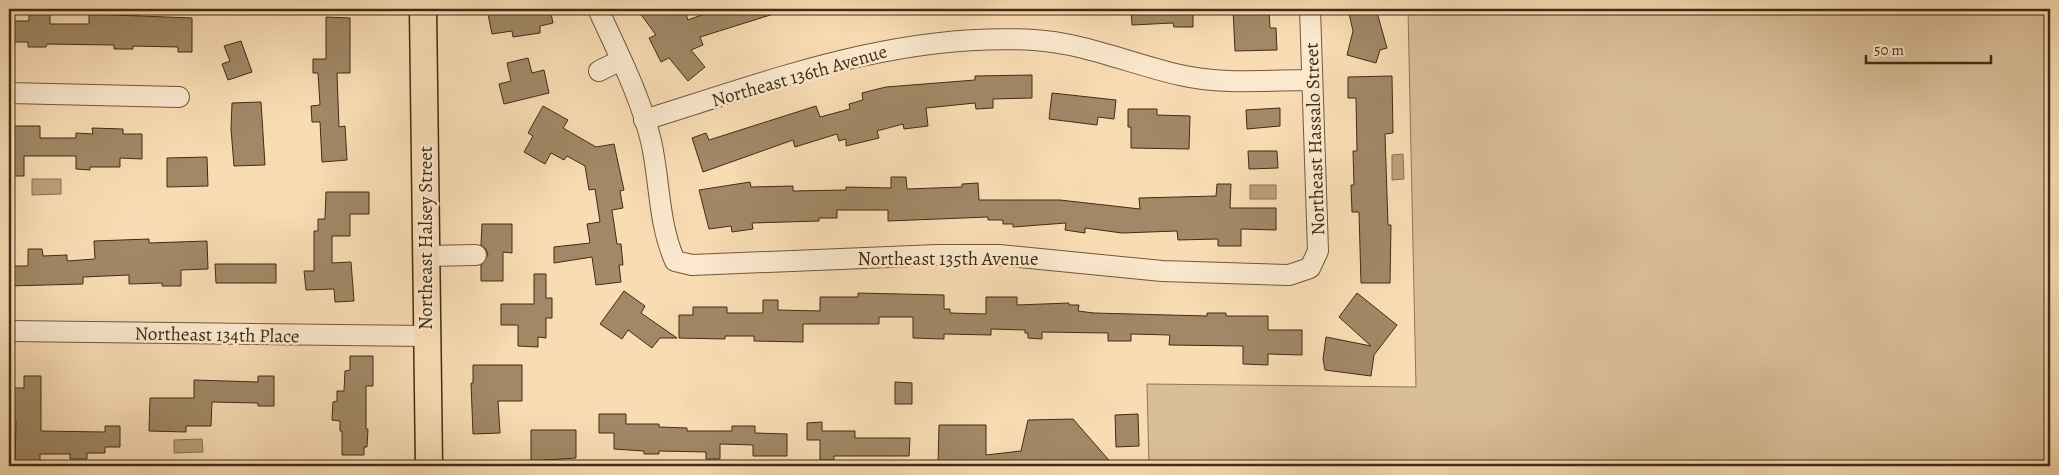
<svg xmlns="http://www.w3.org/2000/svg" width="2059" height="475" viewBox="0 0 2059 475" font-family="Alegreya,serif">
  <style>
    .green { fill: #dabe99; stroke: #8e7656 }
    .water { fill: #bba07d; stroke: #8b7253 }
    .building { fill: #a18867; stroke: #422d13 }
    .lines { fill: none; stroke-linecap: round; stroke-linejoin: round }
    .minor-casing { stroke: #70593b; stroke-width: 22 }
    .major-casing { stroke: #422d13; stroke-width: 29 }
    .minor { stroke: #fbe8ce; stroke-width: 20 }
    .major { stroke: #f9dcb4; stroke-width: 26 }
    .labels { text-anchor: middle; stroke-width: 5; stroke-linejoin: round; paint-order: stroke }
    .street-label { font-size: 19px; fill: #422d13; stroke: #fbe8ce }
  </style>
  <rect width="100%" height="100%" fill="#f9dcb4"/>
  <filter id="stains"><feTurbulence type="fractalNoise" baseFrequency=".004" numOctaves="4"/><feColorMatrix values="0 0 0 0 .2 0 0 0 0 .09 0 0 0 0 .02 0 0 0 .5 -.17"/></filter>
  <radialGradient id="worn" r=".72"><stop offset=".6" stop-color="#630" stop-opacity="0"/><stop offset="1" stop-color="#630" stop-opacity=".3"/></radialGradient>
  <polygon class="green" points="1408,9 2050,9 2050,466 1149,466 1147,384 1416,387"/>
  <g class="water">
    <polygon points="1403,154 1404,179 1392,180 1392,155"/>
    <polygon points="32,179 61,179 61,194 32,195"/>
    <rect x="1250" y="185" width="26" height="14"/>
    <polygon points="202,439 203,452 174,453 174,440"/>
  </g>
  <g class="building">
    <polygon points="487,9 550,9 553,23 540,26 540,33 513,37 512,31 492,34"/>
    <polygon points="637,9 684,9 688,20 718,9 780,9 780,12 700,37 703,45 691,50 705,67 688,81 669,58 661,62 649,38 656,35"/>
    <polygon points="1131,9 1193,9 1193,27 1174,27 1173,23 1132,25"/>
    <polygon points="1233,9 1269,9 1270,28 1276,28 1277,50 1235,51"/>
    <polygon points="1348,9 1376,9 1387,48 1380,50 1376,63 1347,55 1353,31"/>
    <polygon points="29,11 50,11 50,24 89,24 89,14 192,18 192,52 178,52 178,47 133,46 133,49 114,49 114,45 47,44 46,47 28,47 28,42 9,42 9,21 29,21"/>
    <polygon points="326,17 350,18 350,73 337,73 339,127 345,126 347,160 322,162 320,122 312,122 311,106 320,105 318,73 313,73 313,59 326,59"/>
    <polygon points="241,41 252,72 228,80 222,64 230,61 224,46"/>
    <polygon points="528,58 532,73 544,70 549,93 504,104 499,84 511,81 507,63"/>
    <polygon points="1032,75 1032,98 993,99 993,108 976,109 975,103 926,108 928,126 904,129 903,124 877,131 879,138 846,146 846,139 839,141 837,134 795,147 793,140 703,172 692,138 706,133 709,140 816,106 820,117 850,109 849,104 863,100 862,93 886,87 975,80 975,76"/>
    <polygon points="1392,76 1393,133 1385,134 1388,225 1391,225 1390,283 1361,283 1359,212 1352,212 1351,185 1354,185 1353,151 1357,151 1356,98 1348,98 1348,77"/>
    <polygon points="1052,93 1116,100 1114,119 1098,117 1097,125 1049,119"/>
    <polygon points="261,102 265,165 234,166 231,129 232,103"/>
    <polygon points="543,106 568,120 563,128 596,147 614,144 624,190 620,191 623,208 612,210 617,244 621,244 623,265 619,265 621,282 596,285 592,257 554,263 554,247 590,243 587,224 600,222 595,189 589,190 585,166 567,156 564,160 551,153 545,164 524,152 533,136 528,133"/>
    <polygon points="1280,108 1280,126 1247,129 1246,110"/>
    <polygon points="1128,109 1157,109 1157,115 1190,116 1189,149 1131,148 1131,127 1128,127"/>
    <polygon points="9,126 40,126 40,138 76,138 76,133 93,134 92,128 123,129 123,134 142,134 142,159 120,158 120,167 90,167 90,170 76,169 76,156 24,156 24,176 9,176"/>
    <polygon points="1248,151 1277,151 1278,168 1249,169"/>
    <polygon points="207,157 208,186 167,187 167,158"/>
    <polygon points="891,177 906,177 907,189 962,187 962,184 978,183 979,200 1060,200 1140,209 1139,198 1216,196 1217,184 1231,184 1230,208 1276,208 1276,230 1241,229 1241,246 1218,246 1218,239 1178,240 1177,231 1122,233 1085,228 1085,233 1065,230 1066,223 1013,227 1013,224 1003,224 1003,220 988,220 988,217 888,221 888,210 837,210 837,218 819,218 819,221 752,223 753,229 732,232 731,226 709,229 699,190 750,182 751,187 793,186 793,191 846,190 846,187 891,188"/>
    <polygon points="326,192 369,192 369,214 350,214 350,236 332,236 332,263 351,262 354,301 335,302 334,289 306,290 304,271 314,271 314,231 318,231 318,219 325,219"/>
    <polygon points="482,224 512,224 512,253 503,252 503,281 481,281 481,265 488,255 486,249 481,245"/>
    <polygon points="149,239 149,243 207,241 208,269 181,270 181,286 162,286 162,283 129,284 129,275 83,277 83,284 9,286 9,266 28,266 28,249 42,249 43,256 67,255 67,261 95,259 94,241"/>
    <polygon points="215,264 276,264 276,283 216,283"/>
    <polygon points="534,274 546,274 546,298 552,298 552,318 546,318 546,338 538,337 538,347 518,346 518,325 501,325 501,304 534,304"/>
    <polygon points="624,291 645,306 641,313 677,338 660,338 652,348 628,330 622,339 600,324"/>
    <polygon points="858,293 944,295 944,309 950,309 950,313 986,314 986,297 1017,297 1017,305 1069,303 1069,305 1079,305 1078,311 1094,313 1207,316 1207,313 1226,313 1226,316 1268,316 1268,330 1302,330 1302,355 1268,354 1268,365 1243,364 1243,346 1169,345 1170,335 1131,334 1131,341 1108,341 1108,333 1042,332 1042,339 1028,338 1028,333 1025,333 1025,330 991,329 991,335 944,334 944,339 913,338 913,317 879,317 879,324 803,324 803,342 754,341 754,336 725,336 725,339 679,338 679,315 693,315 693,307 727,307 727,313 763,313 763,300 778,300 778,310 820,311 820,297 858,297"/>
    <polygon points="1357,293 1397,325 1374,355 1371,376 1325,370 1323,359 1326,337 1371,346 1339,317"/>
    <polygon points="350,356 373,356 373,386 366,386 366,429 368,429 367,447 364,447 364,455 342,455 342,431 340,431 340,421 332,420 333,402 337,401 337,391 344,391 345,371 350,370"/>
    <polygon points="473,365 522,365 522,401 498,401 500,433 473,434 471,383 473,383"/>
    <polygon points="24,376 41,376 41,431 105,432 105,426 120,426 120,447 105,447 105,453 87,453 87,459 70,459 70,454 40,454 40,466 15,466 16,421 9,421 9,388 24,388"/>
    <polygon points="258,376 274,376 274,406 258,406 258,403 212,402 211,426 186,426 186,432 149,431 150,398 194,398 194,380 258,382"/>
    <polygon points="895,382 912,383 912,404 895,404"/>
    <polygon points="599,414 626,414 626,424 659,424 659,427 687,428 687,431 732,431 732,426 755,426 755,433 787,434 787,456 753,456 753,445 720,444 720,459 706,459 706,452 659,451 659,454 644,454 644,451 614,449 614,433 599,433"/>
    <polygon points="1138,414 1139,446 1116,447 1115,415"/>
    <polygon points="1073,419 1114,466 938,466 939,425 986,425 986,455 1021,451 1028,420"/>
    <polygon points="822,422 822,431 855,431 855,438 910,438 909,456 834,456 834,460 820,460 820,440 807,440 807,423"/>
    <polygon points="531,430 576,430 576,458 531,461"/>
  </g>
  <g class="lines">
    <defs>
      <g id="minor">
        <path d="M598,9C617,51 640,95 651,141C660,180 658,223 675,261L692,265L937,255H999L1162,271L1289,275L1310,268L1318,251L1310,9"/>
        <polyline points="599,71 621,60"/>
        <polyline points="9,93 179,97"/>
        <path d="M644,120C773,80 897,32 1034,40C1084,43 1131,64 1180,75C1222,85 1269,80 1312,80"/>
        <polyline points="425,256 476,255"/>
        <polyline points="9,331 426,336"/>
      </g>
      <polyline id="major" points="423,9 429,466"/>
    </defs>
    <use href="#minor" class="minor-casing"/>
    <use href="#major" class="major-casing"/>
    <use href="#minor" class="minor"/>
    <use href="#major" class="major"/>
  </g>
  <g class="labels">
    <g class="street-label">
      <text transform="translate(799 75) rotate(-16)" y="7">Northeast 136th Avenue</text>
      <text transform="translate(1314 139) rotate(-92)" y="7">Northeast Hassalo Street</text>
      <text transform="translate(425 238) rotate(-90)" y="7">Northeast Halsey Street</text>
      <text x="948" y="265">Northeast 135th Avenue</text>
      <text transform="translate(217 334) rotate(1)" y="7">Northeast 134th Place</text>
    </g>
  </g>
  <rect width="2059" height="475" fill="none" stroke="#f9dcb4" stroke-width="30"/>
  <rect x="10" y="10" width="2039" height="455" fill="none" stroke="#422d13" stroke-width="2.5"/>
  <rect x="15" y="15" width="2029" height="445" fill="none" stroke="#422d13"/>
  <path d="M1866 55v8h125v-8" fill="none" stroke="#422d13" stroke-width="2.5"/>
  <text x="1874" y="55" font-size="15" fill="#422d13" stroke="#fbe8ce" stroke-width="4" paint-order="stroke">50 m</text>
  <rect width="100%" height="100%" filter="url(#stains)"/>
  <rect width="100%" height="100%" fill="url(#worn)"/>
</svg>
